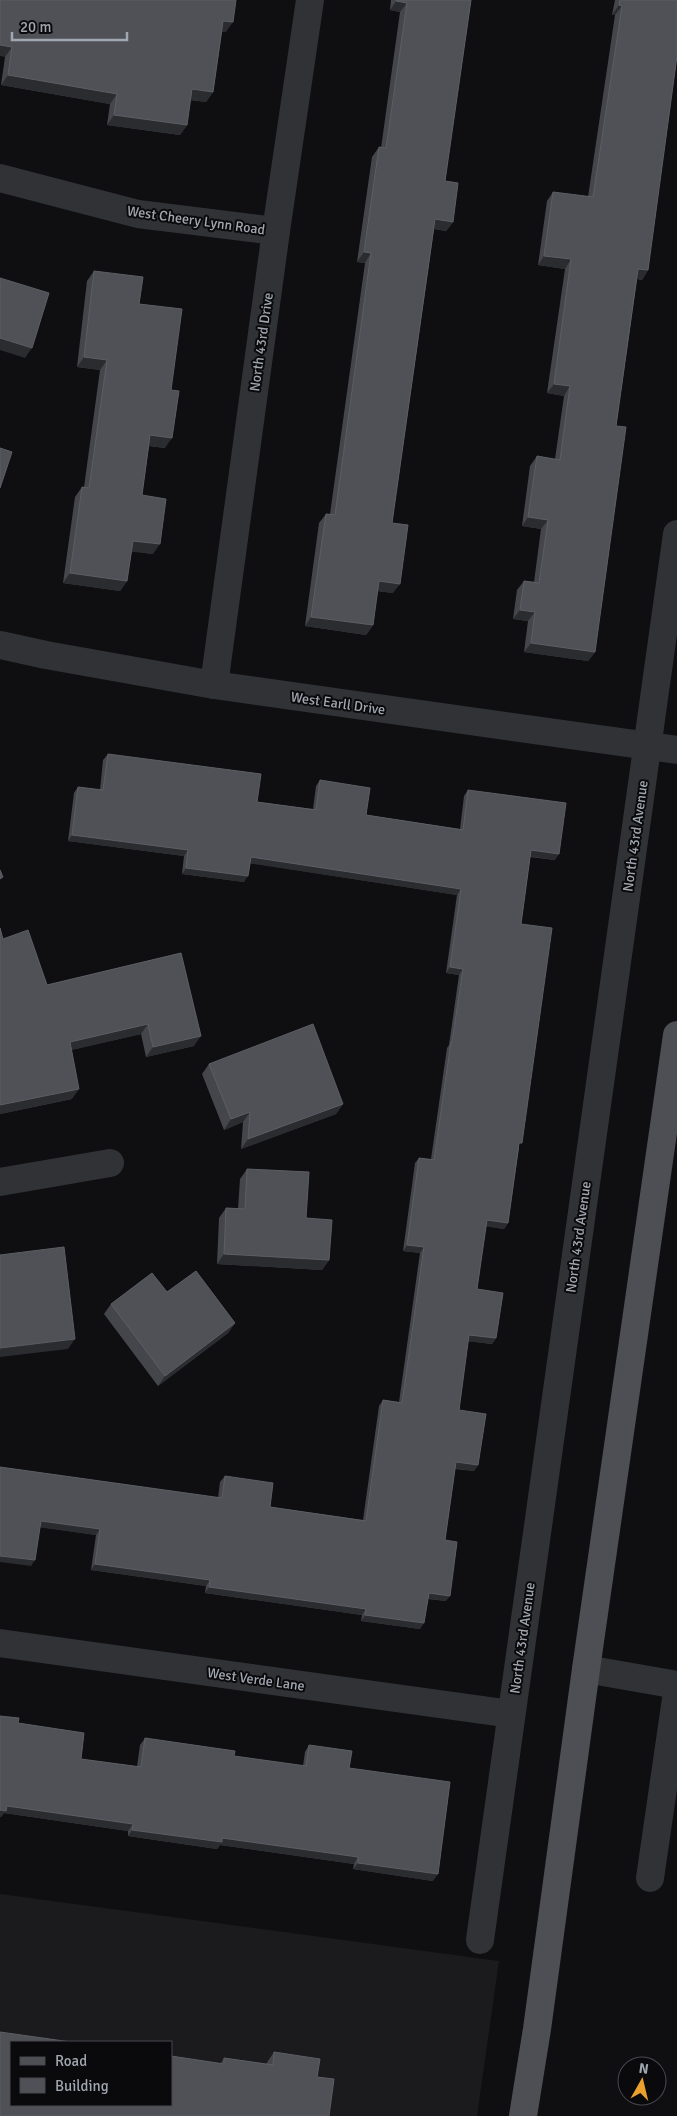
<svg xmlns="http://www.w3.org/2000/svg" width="677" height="2116" viewBox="0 0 677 2116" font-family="Signika,sans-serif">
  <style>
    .built { fill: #1b1b1e; fill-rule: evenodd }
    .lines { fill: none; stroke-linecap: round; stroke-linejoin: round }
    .minor { stroke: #303235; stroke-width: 28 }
    .major { stroke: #4d4f54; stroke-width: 28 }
    .wall { fill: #45464c }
    .shaded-wall { fill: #2b2c30 }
    .building { fill: #4f5157; stroke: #5c5e65 }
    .labels { text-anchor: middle; stroke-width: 4; stroke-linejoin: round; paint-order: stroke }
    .street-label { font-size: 14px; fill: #a1a7b1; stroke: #0a0a0c }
  </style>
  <rect width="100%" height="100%" fill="#0f0f11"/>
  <path class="built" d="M0,1894L499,1961L477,2116H0ZM11,2042H171V2105H11Z"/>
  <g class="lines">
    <g class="minor">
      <polyline points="0,178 138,214 276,231"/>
      <polyline points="0,645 46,655 214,685 677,750"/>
      <polyline points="214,685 276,231 310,0"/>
      <polyline points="0,1182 110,1163"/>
      <polyline points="0,1643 511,1714"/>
      <polyline points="586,1669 677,1685"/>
      <polyline points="650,1878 677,1692"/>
      <polyline points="480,1940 677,534"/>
    </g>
    <polyline class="major" points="523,2116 537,2029 586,1669 677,1035"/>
  </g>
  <g class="wall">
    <polygon points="0,0 226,32 222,32 213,92 206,102 190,100 187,125 180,135 107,125 110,104 1,85 5,57"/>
    <polygon points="391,0 471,0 445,181 453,222 446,231 434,229 392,523 393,593 377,591 373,625 366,635 305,626 319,523 326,514 330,514 365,263 357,262 372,157 379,147 381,148 400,12 390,10"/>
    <polygon points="615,0 677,0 648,270 642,280 637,279 616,426 595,652 588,661 524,652 528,621 513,619 517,590 524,581 534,582 541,529 522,526 530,466 537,456 555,459 564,396 547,393 565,269 538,265 547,201 553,192 588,197 615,15 612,15"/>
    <polygon points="94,271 139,304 171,390 165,448 149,446 142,495 153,554 131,551 127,581 120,591 63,583 75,497 82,487 84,487 100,370 77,367 87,281"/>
    <polygon points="108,754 257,802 313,809 316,786 320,780 366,815 460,829 464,796 468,790 555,860 530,857 521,924 519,1148 508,1223 504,1229 486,1226 477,1289 496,1338 492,1344 468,1341 459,1410 478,1465 474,1471 455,1469 445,1540 446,1601 428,1599 420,1629 361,1621 362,1615 205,1593 206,1586 91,1570 96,1535 40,1527 31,1566 0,1467 218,1498 220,1482 225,1476 270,1507 363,1520 379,1406 383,1400 399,1402 420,1253 403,1251 415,1163 419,1158 431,1159 447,1048 449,1045 459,975 446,973 457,895 250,863 244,882 182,874 184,856 68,841 74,793 78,787 100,790 103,760"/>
    <polygon points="0,928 3,939 47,985 181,953 194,1046 146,1057 141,1034 71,1050 72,1099 0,1114"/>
    <polygon points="209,1064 343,1104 336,1114 241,1149 243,1122 224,1130 202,1074"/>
    <polygon points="247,1169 306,1218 329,1260 322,1270 217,1264 219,1218 226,1208 238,1209 240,1179"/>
    <polygon points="167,1292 235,1323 228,1333 158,1386 104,1314 111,1304"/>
    <polygon points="18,1723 81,1759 137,1767 140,1745 145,1738 234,1756 303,1766 305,1752 309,1745 349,1768 433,1881 353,1869 354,1864 220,1845 217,1849 128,1836 128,1831 4,1813 1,1817"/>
    <polygon points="274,2052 317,2077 221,2063 224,2058 266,2064"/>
  </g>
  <g class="shaded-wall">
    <polygon points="396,1 407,3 400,12 390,10"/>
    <polygon points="619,5 622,6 615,15 612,15"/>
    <polygon points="223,21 233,22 226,32 216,31"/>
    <polygon points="0,45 12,47 5,57 0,56"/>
    <polygon points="8,75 117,94 110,104 1,85"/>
    <polygon points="192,89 213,92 206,102 185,99"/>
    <polygon points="114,115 187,125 180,135 107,125"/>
    <polygon points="435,219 453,222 446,231 429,228"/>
    <polygon points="364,252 371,253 365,263 357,262"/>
    <polygon points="544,256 571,259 565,269 538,265"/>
    <polygon points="638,269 648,270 642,280 632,278"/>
    <polygon points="0,338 32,348 25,358 0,350"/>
    <polygon points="84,357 107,360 100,370 77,367"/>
    <polygon points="554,384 570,386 564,396 547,393"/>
    <polygon points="150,435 172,438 165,448 143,445"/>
    <polygon points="528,517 548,520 541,529 522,526"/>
    <polygon points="133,541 160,544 153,554 126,551"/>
    <polygon points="70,573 127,581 120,591 63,583"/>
    <polygon points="379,581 400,584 393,593 372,590"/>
    <polygon points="520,610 535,612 528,621 513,619"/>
    <polygon points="311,617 373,625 366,635 305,626"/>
    <polygon points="531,643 595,652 588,661 524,652"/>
    <polygon points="72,835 188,850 184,856 68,841"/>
    <polygon points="531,850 559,854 555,860 527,856"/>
    <polygon points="251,857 461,889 457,895 247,863"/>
    <polygon points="186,868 248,876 244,882 182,874"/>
    <polygon points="450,967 463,969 459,975 446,973"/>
    <polygon points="148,1024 141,1034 63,1052 70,1042"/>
    <polygon points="201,1036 194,1046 146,1057 153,1047"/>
    <polygon points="79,1089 72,1099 0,1114 0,1105"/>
    <polygon points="343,1104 336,1114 241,1149 248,1139"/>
    <polygon points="250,1112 243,1122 224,1130 231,1119"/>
    <polygon points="487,1220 508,1223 504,1229 483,1226"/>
    <polygon points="407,1245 424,1247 420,1253 403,1251"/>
    <polygon points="224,1254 329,1260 322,1270 217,1264"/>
    <polygon points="235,1323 228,1333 158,1386 165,1376"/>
    <polygon points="469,1335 496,1338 492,1344 465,1341"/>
    <polygon points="75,1339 68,1349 0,1357 0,1348"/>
    <polygon points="456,1462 478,1465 474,1471 451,1468"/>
    <polygon points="41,1521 100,1529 96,1535 37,1527"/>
    <polygon points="0,1556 35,1560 31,1566 0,1562"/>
    <polygon points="95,1564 210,1580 206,1586 91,1570"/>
    <polygon points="209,1587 366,1609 362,1615 205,1593"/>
    <polygon points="429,1593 450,1596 446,1601 424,1598"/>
    <polygon points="365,1615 424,1623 420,1629 361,1621"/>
    <polygon points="7,1806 133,1824 128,1831 4,1813 1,1817 0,1817 0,1810"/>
    <polygon points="132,1830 222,1838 358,1857 354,1864 220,1845 217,1849 128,1836"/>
    <polygon points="358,1863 438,1874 433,1881 353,1869"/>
  </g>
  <g class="building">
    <polygon points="0,0 236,0 233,22 223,21 213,92 192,89 187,125 114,115 117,94 8,75 12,47 0,45"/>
    <polygon points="396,0 471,0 445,181 458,183 453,222 435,219 392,523 408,525 400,584 379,581 373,625 311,617 326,514 335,515 371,253 364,252 379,147 386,148 407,3 396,1"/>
    <polygon points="620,0 677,0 677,56 648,270 638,269 616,426 626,427 595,652 531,643 535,612 520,610 524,581 539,583 548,520 528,517 537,456 560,460 570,386 554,384 571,259 544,256 553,192 593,197 622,6 619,5"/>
    <polygon points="94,271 143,277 139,304 182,309 171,390 179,391 172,438 150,435 142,495 166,499 160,544 133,541 127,581 70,573 82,487 89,488 107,360 84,357"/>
    <polygon points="0,278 49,293 32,348 0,338"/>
    <polygon points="0,448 12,452 0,488"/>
    <polygon points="108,754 261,774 257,802 316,810 320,780 370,788 366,815 463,830 468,790 566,803 559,854 531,850 521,924 552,928 522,1143 519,1143 508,1223 487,1220 477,1289 503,1293 496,1338 469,1335 459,1410 486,1414 478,1465 456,1462 445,1540 457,1542 450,1596 429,1593 424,1623 365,1615 366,1609 209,1587 210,1580 95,1564 100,1529 41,1521 35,1560 0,1556 0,1467 222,1498 225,1476 273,1483 270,1507 366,1521 383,1400 402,1403 424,1247 407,1245 419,1158 434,1160 451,1042 452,1042 463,969 450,967 461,889 251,857 248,876 186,868 188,850 72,835 78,787 103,790"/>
    <polygon points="0,870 3,877 0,879"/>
    <polygon points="0,928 3,939 28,930 47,985 181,953 201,1036 153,1047 148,1024 70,1042 79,1089 0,1105"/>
    <polygon points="313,1024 343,1104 248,1139 250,1112 231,1119 209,1064"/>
    <polygon points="247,1169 309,1172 306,1218 332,1220 329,1260 224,1254 226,1208 245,1209"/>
    <polygon points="64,1247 75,1339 0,1348 0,1255"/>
    <polygon points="196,1271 235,1323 165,1376 111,1304 152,1273 167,1292"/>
    <polygon points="0,1716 19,1718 18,1723 84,1733 81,1759 141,1767 145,1738 235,1751 234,1756 306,1766 309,1745 352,1751 349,1768 450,1782 438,1874 358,1863 358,1857 222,1838 222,1842 132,1830 133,1824 7,1806 6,1811 0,1810"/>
    <polygon points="0,2032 71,2042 11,2042 11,2105 171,2105 171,2056 224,2064 224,2058 273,2065 274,2052 320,2059 317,2077 334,2079 329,2116 0,2116"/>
  </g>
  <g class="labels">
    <g class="street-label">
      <text transform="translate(196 220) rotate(8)" y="5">West Cheery Lynn Road</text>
      <text transform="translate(261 342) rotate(-82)" y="5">North 43rd Drive</text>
      <text transform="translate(338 703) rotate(8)" y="5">West Earll Drive</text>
      <text transform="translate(635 836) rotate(-82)" y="5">North 43rd Avenue</text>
      <text transform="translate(578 1237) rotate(-82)" y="5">North 43rd Avenue</text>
      <text transform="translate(522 1638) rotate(-82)" y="5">North 43rd Avenue</text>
      <text transform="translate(256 1679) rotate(8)" y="5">West Verde Lane</text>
    </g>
  </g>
  <rect x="10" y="2041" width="162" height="65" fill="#0a0a0c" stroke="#46494e"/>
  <rect x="20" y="2057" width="25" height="8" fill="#4d4f54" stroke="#46494e"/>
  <text x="55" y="2066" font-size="15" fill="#a1a7b1">Road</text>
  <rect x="20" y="2078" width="25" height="15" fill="#4f5157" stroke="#46494e"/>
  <text x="55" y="2091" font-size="15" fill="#a1a7b1">Building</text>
  <g transform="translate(642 2081) rotate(8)"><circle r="24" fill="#0a0a0c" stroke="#46494e"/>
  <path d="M0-4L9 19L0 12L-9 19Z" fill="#eb9f2d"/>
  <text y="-8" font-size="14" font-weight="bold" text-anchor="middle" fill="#a1a7b1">N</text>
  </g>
  <path d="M12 32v8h115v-8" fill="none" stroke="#a1a7b1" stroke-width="2.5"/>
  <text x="20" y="32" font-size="15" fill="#a1a7b1" stroke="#0a0a0c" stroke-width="4" paint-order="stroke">20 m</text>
</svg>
